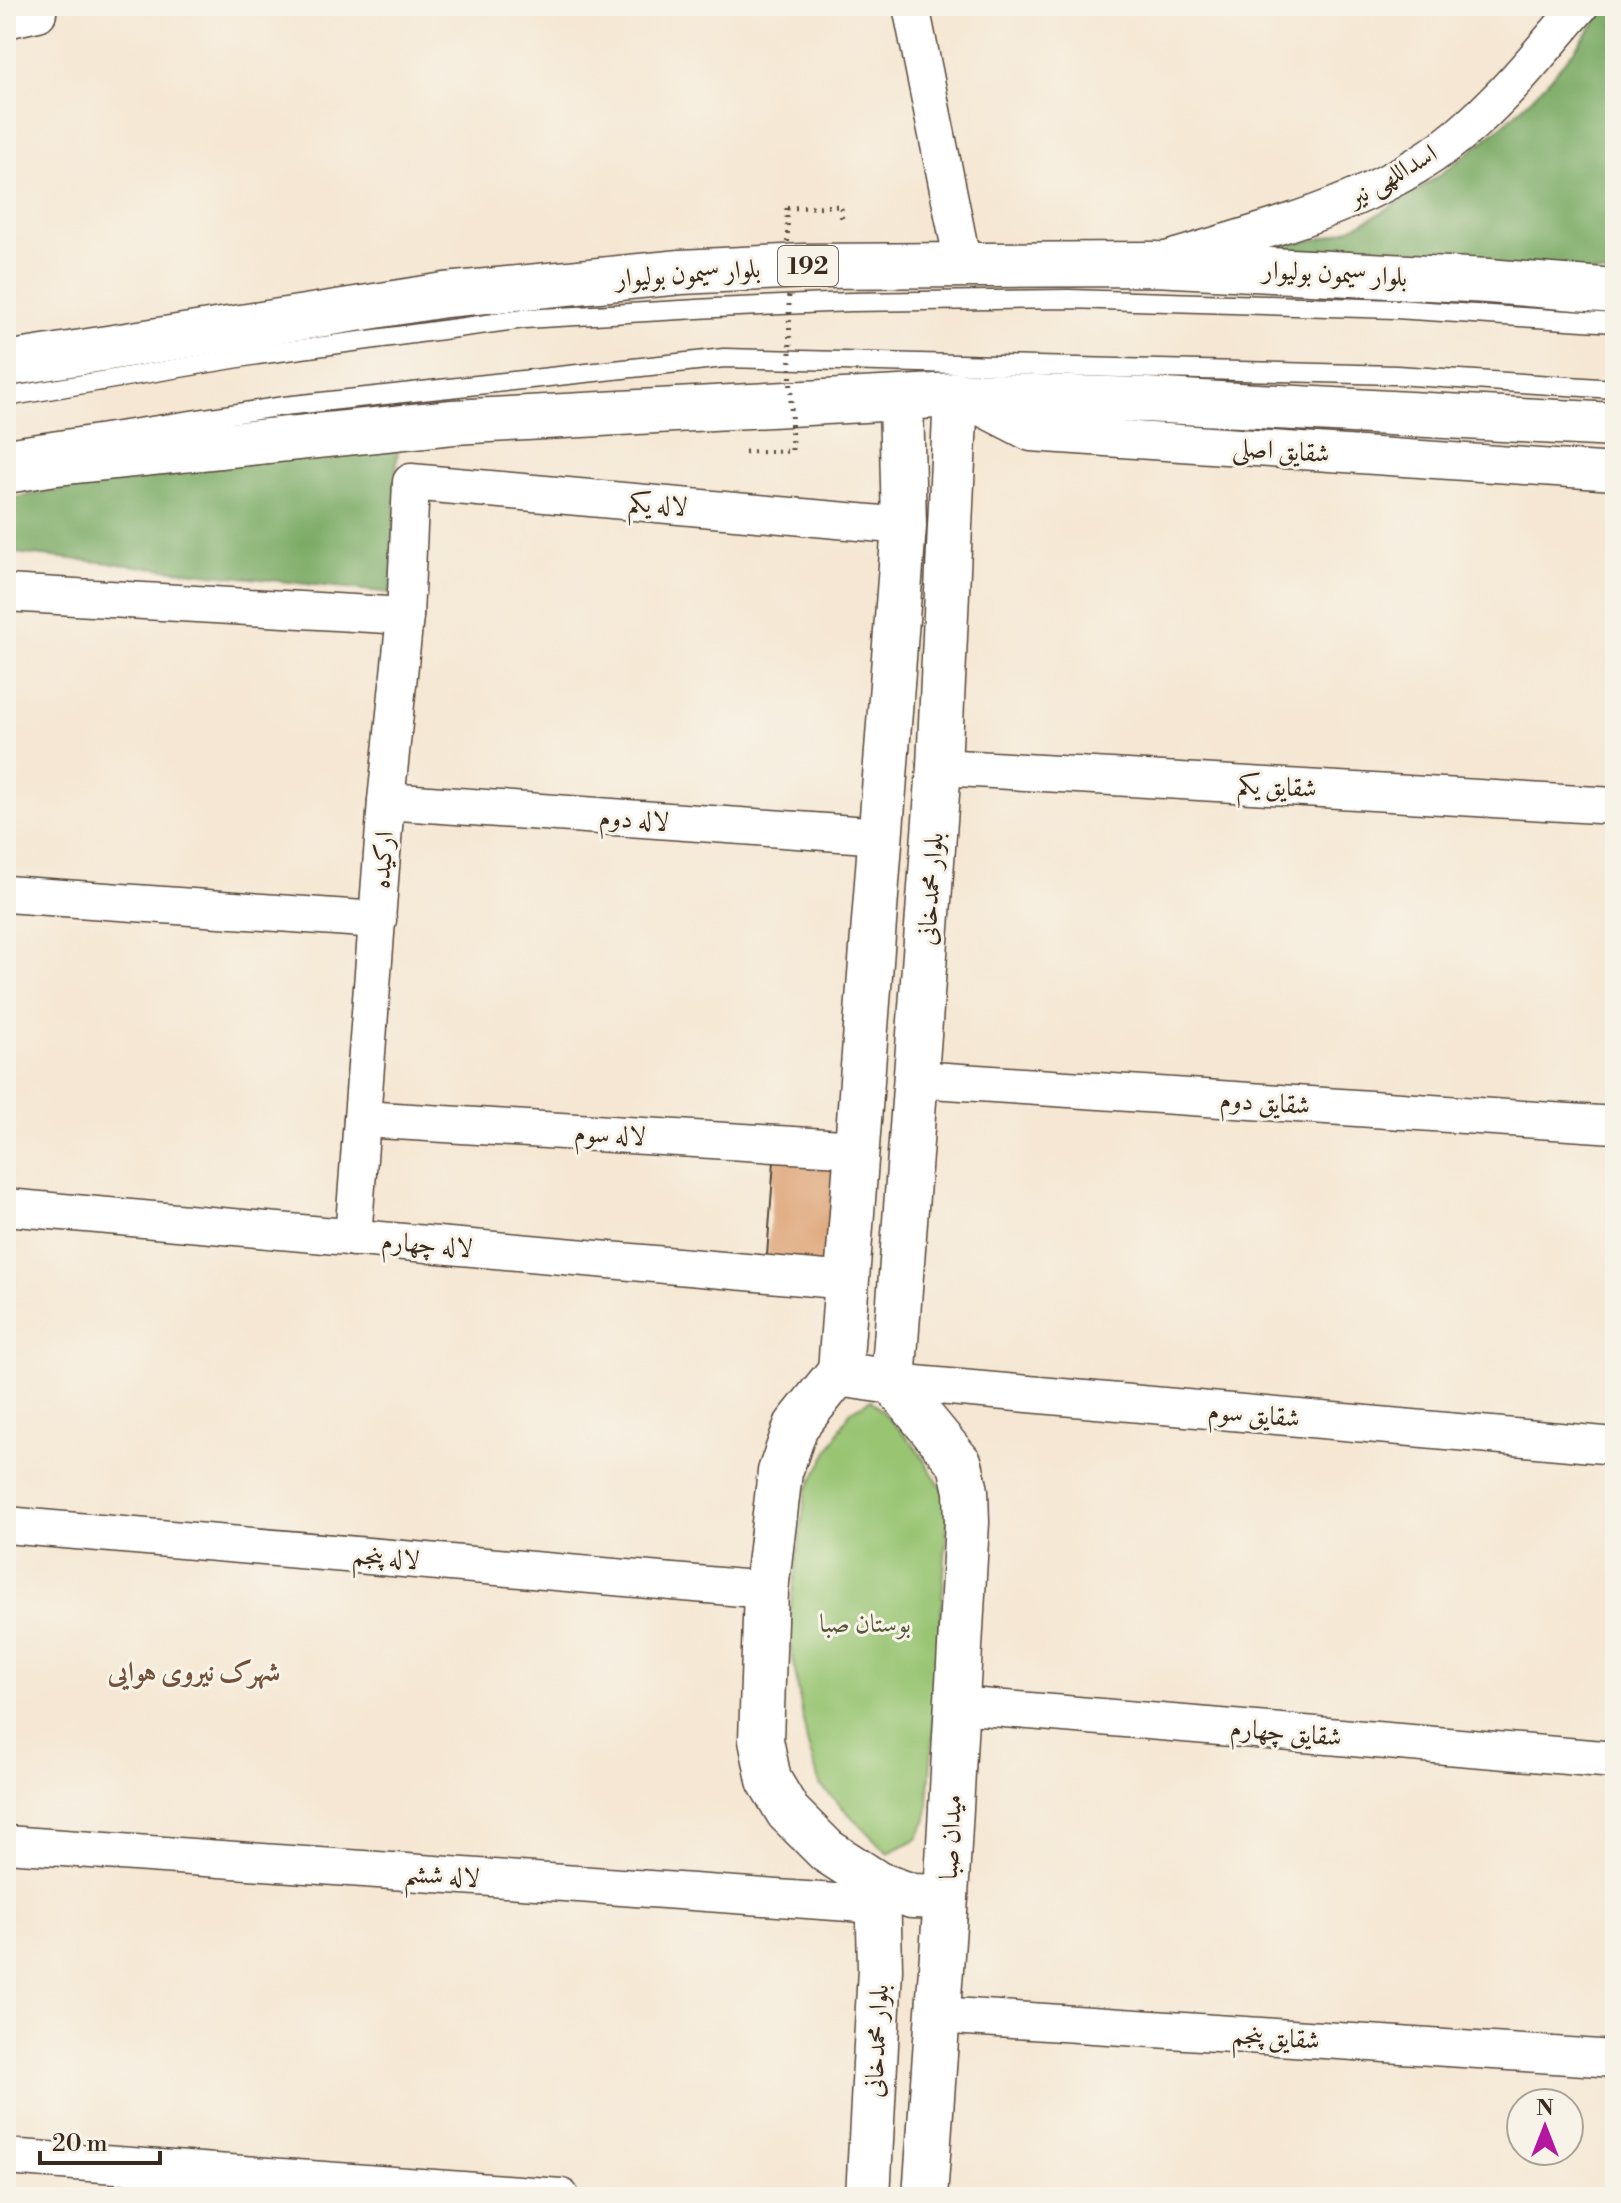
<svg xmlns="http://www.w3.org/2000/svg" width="1621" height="2203" viewBox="0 0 1621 2203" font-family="'Libre Bodoni',Amiri,serif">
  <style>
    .green { fill: #99c573; stroke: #6a7848; stroke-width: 2 }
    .forest { fill: #7aaa65; stroke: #5a6a42; stroke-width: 2 }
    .building { fill: #db9c6c }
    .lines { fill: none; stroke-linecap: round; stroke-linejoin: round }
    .service-casing { stroke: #574639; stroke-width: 21 }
    .minor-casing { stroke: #574639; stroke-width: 39 }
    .tertiary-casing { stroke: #574639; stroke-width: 47 }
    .primary-casing { stroke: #574639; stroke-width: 47 }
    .path { stroke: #574639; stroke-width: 5; stroke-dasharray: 2 6; stroke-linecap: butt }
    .service { stroke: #fff; stroke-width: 18 }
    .minor { stroke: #fff; stroke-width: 36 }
    .tertiary { stroke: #fff; stroke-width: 44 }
    .primary { stroke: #fff; stroke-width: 44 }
    .path-bridge { stroke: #574639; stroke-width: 5; stroke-dasharray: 2 6; stroke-linecap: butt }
    .labels { text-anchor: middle; stroke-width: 6; stroke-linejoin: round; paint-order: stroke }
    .shield { fill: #f7f3e8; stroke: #73665b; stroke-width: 2 }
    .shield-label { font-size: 24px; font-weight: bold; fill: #3b2a1e }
    .street-label { font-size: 26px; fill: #3b2a1e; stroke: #f7f3e8 }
    .park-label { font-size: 26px; fill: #575838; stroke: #f7f3e8 }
    .neighbourhood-label { font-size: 28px; font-weight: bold; fill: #735239; stroke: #f7f3e8 }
  </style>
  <rect width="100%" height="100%" fill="#f7f3e8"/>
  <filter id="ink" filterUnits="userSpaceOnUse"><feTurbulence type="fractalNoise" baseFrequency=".0125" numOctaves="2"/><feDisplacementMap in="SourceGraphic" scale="16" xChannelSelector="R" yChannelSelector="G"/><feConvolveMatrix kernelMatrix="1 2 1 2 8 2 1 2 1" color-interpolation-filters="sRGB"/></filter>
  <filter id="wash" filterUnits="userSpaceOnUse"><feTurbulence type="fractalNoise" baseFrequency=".006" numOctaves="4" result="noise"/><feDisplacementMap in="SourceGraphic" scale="32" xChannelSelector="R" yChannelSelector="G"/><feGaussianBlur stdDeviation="1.8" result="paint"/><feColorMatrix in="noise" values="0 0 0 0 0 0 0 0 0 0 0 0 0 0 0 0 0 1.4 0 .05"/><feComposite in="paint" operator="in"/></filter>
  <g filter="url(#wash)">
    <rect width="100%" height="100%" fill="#f5e7d3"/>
    <polygon class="green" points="871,1400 914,1445 949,1499 927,1819 917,1839 888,1853 820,1785 807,1742 788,1630 806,1491 850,1412"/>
    <g class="forest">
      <path d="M1609,6H1615V275L1258,247C1282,243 1313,243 1336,234C1404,208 1498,135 1547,82C1569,58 1588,31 1609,6Z"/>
      <polygon points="398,442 391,593 6,552 6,499 249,458"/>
    </g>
    <g id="blocks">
      <polygon class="building" points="775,1148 850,1155 843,1275 766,1269"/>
    </g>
  </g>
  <g filter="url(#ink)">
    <use href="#blocks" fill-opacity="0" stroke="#574639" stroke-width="2"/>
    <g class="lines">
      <defs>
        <g id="service">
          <polyline points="6,397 257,355 524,319 715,308 851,302 1069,299 1396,309 1615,323"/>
          <polyline points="6,448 284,406 724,358 1396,375 1615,389"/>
        </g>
        <g id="minor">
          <polyline points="911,6 963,264"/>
          <polyline points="6,20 38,13 37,6"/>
          <path d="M1170,259C1277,226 1388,201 1473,123C1512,88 1546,45 1580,6"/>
          <polyline points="961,397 1031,433 1615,472"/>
          <polyline points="6,593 405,616"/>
          <polyline points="939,767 1615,806"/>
          <polyline points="386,801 882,836"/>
          <polyline points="6,894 378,920"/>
          <polyline points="916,1079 1615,1125"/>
          <polyline points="362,1119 859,1149"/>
          <polyline points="6,1207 848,1281"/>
          <polyline points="353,1238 386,801 405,616 411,482 904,526"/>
          <polyline points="893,1382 1615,1446"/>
          <polyline points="6,1525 766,1590"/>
          <polyline points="957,1705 1615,1760"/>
          <polyline points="6,1844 878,1905"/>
          <polyline points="937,2015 1615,2059"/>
          <polyline points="6,2157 561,2197"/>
        </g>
        <g id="tertiary">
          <polygon points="840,1371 845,1375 893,1382 960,1464 966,1491 967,1522 946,1897 912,1896 878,1884 827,1851 788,1812 769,1780 761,1740 766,1590 780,1472 796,1426"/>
          <polyline points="840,1371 904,526 901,399"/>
          <polyline points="893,1382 939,767 956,395"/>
          <polyline points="868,2197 880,1969 878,1884"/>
          <polyline points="925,2197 946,1897"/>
        </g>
        <g id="primary">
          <polyline points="6,364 445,295 681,272 804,266 1155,264 1488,281 1615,291"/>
          <polyline points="6,471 55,463 453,422 956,395 1146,400 1615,425"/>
        </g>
      </defs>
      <use href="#service" class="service-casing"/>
      <use href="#minor" class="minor-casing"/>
      <use href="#tertiary" class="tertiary-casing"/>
      <use href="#primary" class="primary-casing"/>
      <g class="path">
        <polyline points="787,208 841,206 842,223"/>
        <polyline points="745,452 792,451"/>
      </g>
      <use href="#service" class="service"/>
      <use href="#minor" class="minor"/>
      <use href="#tertiary" class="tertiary"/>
      <use href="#primary" class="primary"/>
      <polyline class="path-bridge" points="787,208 792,451"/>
    </g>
  </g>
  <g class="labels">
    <rect class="shield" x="778" y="246" width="60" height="40" rx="6"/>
    <g class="shield-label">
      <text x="808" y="274">192</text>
    </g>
    <g class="street-label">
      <text transform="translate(1392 175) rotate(-30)" y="9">اسداللهی نیر</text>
      <text transform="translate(688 273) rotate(-4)" y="9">بلوار سیمون بولیوار</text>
      <text transform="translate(1335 273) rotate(3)" y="9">بلوار سیمون بولیوار</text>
      <text transform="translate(1281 450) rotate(4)" y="9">شقایق اصلی</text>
      <text transform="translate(658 504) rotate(5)" y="9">لاله یکم</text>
      <text transform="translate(1277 786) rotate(3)" y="9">شقایق یکم</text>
      <text transform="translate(634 819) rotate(4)" y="9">لاله دوم</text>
      <text transform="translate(382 860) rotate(-86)" y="9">ارکیده</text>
      <text transform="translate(930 889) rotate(-86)" y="9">بلوار محمدخانی</text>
      <text transform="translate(1265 1102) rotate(4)" y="9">شقایق دوم</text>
      <text transform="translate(610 1134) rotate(3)" y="9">لاله سوم</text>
      <text transform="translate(427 1244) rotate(5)" y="9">لاله چهارم</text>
      <text transform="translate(1254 1414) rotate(5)" y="9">شقایق سوم</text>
      <text transform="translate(386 1557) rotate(5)" y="9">لاله پنجم</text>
      <text transform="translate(1286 1732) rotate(5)" y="9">شقایق چهارم</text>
      <text transform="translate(950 1837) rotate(-87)" y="9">میدان صبا</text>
      <text transform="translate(442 1875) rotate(4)" y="9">لاله ششم</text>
      <text transform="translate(1276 2037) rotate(4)" y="9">شقایق پنجم</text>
      <text transform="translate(876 2041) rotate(-87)" y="9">بلوار محمدخانی</text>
    </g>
    <g class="park-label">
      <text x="865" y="1632">بوستان صبا</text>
    </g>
    <g class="neighbourhood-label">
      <text x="194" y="1681">شهرک نیروی هوایی</text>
    </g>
  </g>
  <rect width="1621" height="2203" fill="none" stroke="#f7f3e8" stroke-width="32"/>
  <g transform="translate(1545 2127)"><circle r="38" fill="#f7f3e8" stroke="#aca397" stroke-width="2"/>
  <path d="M0-6L14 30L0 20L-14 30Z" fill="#b5179e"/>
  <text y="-12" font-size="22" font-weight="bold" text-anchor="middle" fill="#3b2a1e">N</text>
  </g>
  <path d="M40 2151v12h120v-12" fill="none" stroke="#3b2a1e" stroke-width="4"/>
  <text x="52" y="2151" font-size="24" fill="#3b2a1e" stroke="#f7f3e8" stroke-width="6" paint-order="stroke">20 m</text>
</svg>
